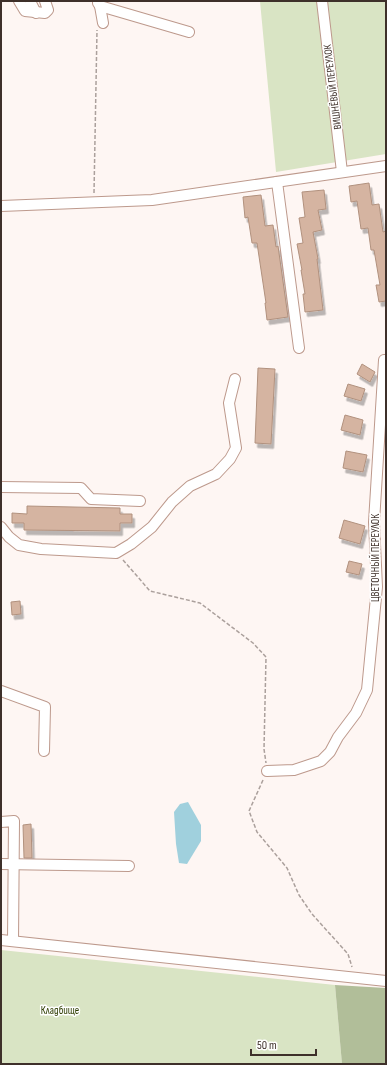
<svg xmlns="http://www.w3.org/2000/svg" width="387" height="1065" viewBox="0 0 387 1065" font-family="'Sofia Sans Condensed',sans-serif">
  <style>
    .green { fill: #d9e4c4 }
    .forest { fill: #b1be99 }
    .water { fill: #a0d0dd }
    .building { fill: #d5b4a1; stroke: #b1917e; filter: url(#shadow) }
    .lines { fill: none; stroke-linecap: round; stroke-linejoin: round }
    .minor-casing { stroke: #bd998c; stroke-width: 12 }
    .path { stroke: #aba09c; stroke-width: 1.5; stroke-dasharray: 4 2; stroke-linecap: butt }
    .minor { stroke: #fff; stroke-width: 10 }
    .labels { text-anchor: middle; stroke-width: 3; stroke-linejoin: round; paint-order: stroke }
    .street-label { font-size: 11px; fill: #3e302a; stroke: #fff }
    .park-label { font-size: 11px; fill: #2e3c00; stroke: #fff }
  </style>
  <defs>
    <filter id="shadow"><feDropShadow dx="2.5" dy="4.5" stdDeviation="0" flood-color="#0004"/></filter>
  </defs>
  <rect width="100%" height="100%" fill="#fef6f3"/>
  <g class="green">
    <polygon points="260,1 386,1 386,154 276,172"/>
    <polygon points="1,950 335,985 342,1064 1,1064"/>
  </g>
  <polygon class="forest" points="335,985 386,988 386,1064 342,1064"/>
  <polygon class="water" points="188,802 201,825 201,841 187,864 179,863 176,844 174,812 180,804"/>
  <g class="building">
    <polygon points="369,183 372,205 379,204 383,232 386,231 386,301 379,302 376,285 380,285 374,250 371,250 368,228 361,229 357,201 351,202 349,186"/>
    <polygon points="324,190 326,209 318,210 322,230 313,232 318,259 317,259 323,310 305,312 303,294 305,294 301,270 302,270 297,244 303,243 299,218 305,217 302,192"/>
    <polygon points="261,195 265,226 273,225 276,247 278,246 288,317 267,320 265,303 266,303 257,243 252,243 248,217 245,218 243,197"/>
    <polygon points="362,364 375,372 370,382 357,374"/>
    <polygon points="258,368 275,369 271,444 255,443"/>
    <polygon points="348,384 365,389 361,401 344,396"/>
    <polygon points="345,415 363,420 360,435 341,430"/>
    <polygon points="346,451 367,455 363,472 343,468"/>
    <polygon points="27,506 120,508 120,514 132,514 132,523 120,523 120,531 24,530 24,523 12,523 12,513 27,514"/>
    <polygon points="344,520 365,526 360,544 339,538"/>
    <polygon points="349,561 362,564 359,575 346,572"/>
    <polygon points="20,601 21,614 12,615 11,602"/>
    <polygon points="31,824 32,858 24,858 23,825"/>
  </g>
  <g class="lines">
    <defs>
      <g id="minor">
        <polyline points="19,1 25,11 45,13 48,10 45,1"/>
        <polyline points="30,1 36,13"/>
        <polyline points="322,1 342,172"/>
        <polyline points="98,3 100,6 103,23"/>
        <polyline points="100,6 189,32"/>
        <polyline points="277,182 299,348"/>
        <polyline points="1,206 152,200 386,166"/>
        <polyline points="1,487 81,488 91,499 140,501"/>
        <polyline points="1,527 9,537 19,545 41,549 116,553 131,544 152,527 172,502 190,486 216,474 230,459 236,448 229,403 235,379"/>
        <polyline points="1,691 45,707 44,751"/>
        <polyline points="267,771 294,770 321,761 330,752 338,737 356,713 367,690 377,587 374,522 384,360 386,360"/>
        <polyline points="1,822 14,821 13,941"/>
        <polyline points="1,864 129,866"/>
        <polyline points="1,940 386,981"/>
      </g>
    </defs>
    <use href="#minor" class="minor-casing"/>
    <g class="path">
      <polyline points="94,193 97,30"/>
      <polyline points="123,560 150,591 200,603 253,643 266,657 264,749 266,763"/>
      <polyline points="263,780 249,811 257,832 287,868 299,895 312,914 348,954 352,967"/>
    </g>
    <use href="#minor" class="minor"/>
  </g>
  <g class="labels">
    <g class="street-label">
      <text transform="translate(332 87) rotate(-97)" y="4">ВИШНЁВЫЙ ПЕРЕУЛОК</text>
      <text transform="translate(375 558) rotate(-90)" y="4">ЦВЕТОЧНЫЙ ПЕРЕУЛОК</text>
    </g>
    <g class="park-label">
      <text x="60" y="1014">Кладбище</text>
    </g>
  </g>
  <rect width="387" height="1065" fill="none" stroke="#3e302a" stroke-width="4"/>
  <path d="M251 1049v6h65v-6" fill="none" stroke="#3e302a" stroke-width="2"/>
  <text x="257" y="1049" font-size="12" fill="#3e302a" stroke="#ffffff" stroke-width="3" paint-order="stroke">50 m</text>
</svg>
